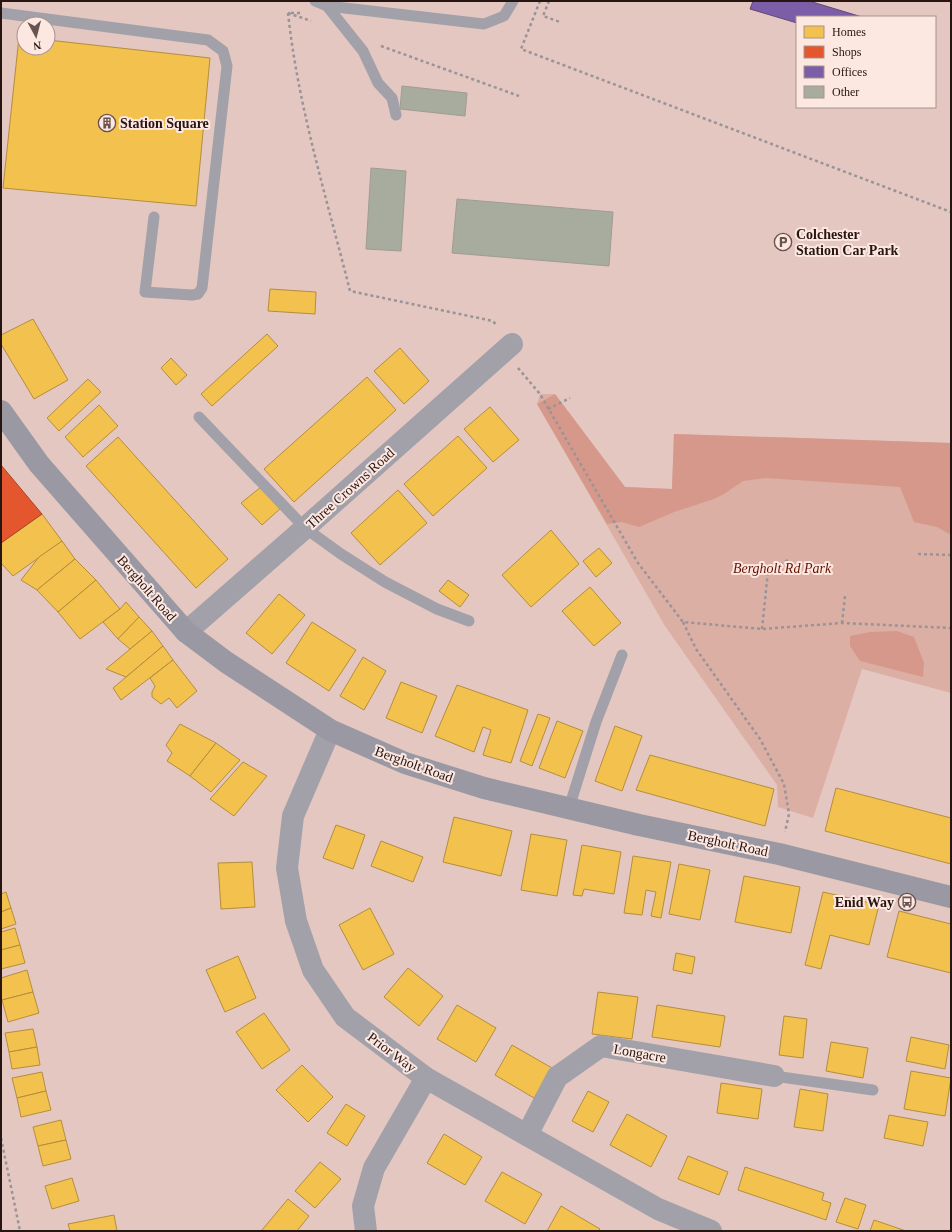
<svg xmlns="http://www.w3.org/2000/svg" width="952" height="1232" viewBox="0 0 952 1232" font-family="Georgia,serif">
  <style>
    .green { fill: #dbafa4 }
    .forest { fill: #d6988a }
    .homes { fill: #f2c14e; stroke: #b58d3c }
    .shops { fill: #e4572e; stroke: #ab4325 }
    .offices { fill: #7b5ea7; stroke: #62487a }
    .building { fill: #a7ac9e; stroke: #a09c93 }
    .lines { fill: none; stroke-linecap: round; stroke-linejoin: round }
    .path { stroke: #9a9397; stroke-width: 2.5; stroke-dasharray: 3 3; stroke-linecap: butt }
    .service { stroke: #a2a1aa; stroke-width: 11 }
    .minor { stroke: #a2a1aa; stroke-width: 22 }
    .secondary { stroke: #9a98a3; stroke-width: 22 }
    .labels { text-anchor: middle; stroke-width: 4; stroke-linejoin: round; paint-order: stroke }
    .poi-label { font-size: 14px; font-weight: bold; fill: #271511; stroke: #fde7e1; text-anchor: start }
    .street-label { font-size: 14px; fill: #271511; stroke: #fde7e1 }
    .park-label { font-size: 14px; font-style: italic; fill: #641200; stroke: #fde7e1 }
  </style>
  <rect width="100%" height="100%" fill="#e3c7c0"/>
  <polygon class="green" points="540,394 555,394 625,487 672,489 674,434 951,443 951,693 862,669 813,818 778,807 777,785 665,626 537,404"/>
  <g class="forest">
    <polygon points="555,394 625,487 672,489 674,434 951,443 951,535 937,527 914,522 900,487 766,478 743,481 724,494 714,499 674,512 639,527 622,522 607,524 537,404"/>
    <polygon points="897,631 914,637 924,663 923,677 860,661 850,646 850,636 870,632"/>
  </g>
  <g class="homes">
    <polygon points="19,37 24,38 24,48 48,48 48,40 210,58 196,206 3,188"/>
    <polygon points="270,289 316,292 315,314 268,311"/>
    <polygon points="33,319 68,380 34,399 1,344 1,335"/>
    <polygon points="267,334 278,346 212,406 201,394"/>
    <polygon points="400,348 429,381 404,404 374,371"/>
    <polygon points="171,358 187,375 176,385 161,368"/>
    <polygon points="367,377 396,410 294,502 264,469"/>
    <polygon points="88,379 101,392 59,431 47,418"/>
    <polygon points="99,405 118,426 83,457 65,437"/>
    <polygon points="490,407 519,440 493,462 464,429"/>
    <polygon points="458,436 487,468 433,516 404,484"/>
    <polygon points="118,437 228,559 196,588 86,466"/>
    <polygon points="261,487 281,508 262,525 241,503"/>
    <polygon points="398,490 427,523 380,565 351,533"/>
    <polygon points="42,514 62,541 13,576 1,563 1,543"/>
    <polygon points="551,530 579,564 531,607 502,575"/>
    <polygon points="62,541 75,559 37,590 21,580 39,557"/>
    <polygon points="599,548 612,563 596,577 583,561"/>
    <polygon points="75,559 96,580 58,612 37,590"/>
    <polygon points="96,580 120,609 80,639 58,612"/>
    <polygon points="448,580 469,595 460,607 439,591"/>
    <polygon points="590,587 621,623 594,646 562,611"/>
    <polygon points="279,594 305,615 272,654 246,633"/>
    <polygon points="126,602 139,617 118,639 103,622 120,609"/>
    <polygon points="139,617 152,631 130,649 118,639"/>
    <polygon points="312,622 356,650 329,691 286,663"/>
    <polygon points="152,631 163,646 126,677 106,669"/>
    <polygon points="163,646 173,660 121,700 113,688"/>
    <polygon points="363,657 386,671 364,710 340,696"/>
    <polygon points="173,660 197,691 177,708 169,698 161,704 152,697 152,692 155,686 150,678"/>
    <polygon points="401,682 437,696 422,733 386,718"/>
    <polygon points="457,685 528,710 511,763 483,755 491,730 483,727 474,752 435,736"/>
    <polygon points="538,714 550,718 532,766 520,761"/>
    <polygon points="557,721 583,731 565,778 539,768"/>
    <polygon points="180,724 216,743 190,776 167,761 172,753 166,745"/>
    <polygon points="615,726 642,736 622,791 595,781"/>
    <polygon points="216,743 240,760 211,792 190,776"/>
    <polygon points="650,755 774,789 765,826 636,790"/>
    <polygon points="243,762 267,776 234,816 210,799"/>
    <polygon points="836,788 951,818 951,864 825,831"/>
    <polygon points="454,817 512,831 501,876 443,862"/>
    <polygon points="336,825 365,835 353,869 323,858"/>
    <polygon points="531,834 567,840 557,896 521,890"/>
    <polygon points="381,841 423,857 413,882 371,866"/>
    <polygon points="582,845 621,852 614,894 584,889 582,896 573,895"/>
    <polygon points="633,856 671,862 661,918 651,916 656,892 646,890 642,915 624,913"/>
    <polygon points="252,862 255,907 221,909 218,863"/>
    <polygon points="679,864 710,870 700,920 669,914"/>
    <polygon points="744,876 800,887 791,933 735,922"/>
    <polygon points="6,892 11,908 1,912 1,894"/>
    <polygon points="823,892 879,905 869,945 830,935 821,969 805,965"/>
    <polygon points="11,908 16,924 1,929 1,912"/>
    <polygon points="370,908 394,954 363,970 339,925"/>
    <polygon points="899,911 951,924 951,973 887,957"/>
    <polygon points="15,928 20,945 1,950 1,932"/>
    <polygon points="20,945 25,963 1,969 1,950"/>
    <polygon points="676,953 695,957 692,974 673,970"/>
    <polygon points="238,956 256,998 225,1012 206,970"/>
    <polygon points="408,968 443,996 419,1026 384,997"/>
    <polygon points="27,970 33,992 2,1000 1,996 1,978"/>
    <polygon points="33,992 39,1013 8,1022 2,1000"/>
    <polygon points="598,992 638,997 632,1039 592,1034"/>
    <polygon points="457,1005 496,1028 476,1062 437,1039"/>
    <polygon points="657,1005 725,1016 720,1047 652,1037"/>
    <polygon points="264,1013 290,1050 262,1069 236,1032"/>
    <polygon points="784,1016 807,1019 803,1058 779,1055"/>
    <polygon points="33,1029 37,1047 9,1052 5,1033"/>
    <polygon points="911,1037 949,1045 945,1069 906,1061"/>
    <polygon points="831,1042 868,1048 863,1078 826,1071"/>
    <polygon points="512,1045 552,1068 534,1098 495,1075"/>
    <polygon points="37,1047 40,1065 12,1069 9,1052"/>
    <polygon points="302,1065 333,1097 308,1122 276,1090"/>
    <polygon points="911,1071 951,1078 945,1116 904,1109"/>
    <polygon points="42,1072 46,1091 17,1098 12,1078"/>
    <polygon points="721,1083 762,1089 758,1119 717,1113"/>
    <polygon points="800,1089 828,1094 823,1131 794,1127"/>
    <polygon points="46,1091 51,1110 21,1117 17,1098"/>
    <polygon points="588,1091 609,1102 593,1132 572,1121"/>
    <polygon points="346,1104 365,1116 347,1146 327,1133"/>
    <polygon points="627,1114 667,1136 651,1167 610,1145"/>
    <polygon points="889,1115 928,1122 923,1146 884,1138"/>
    <polygon points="61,1120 66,1140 38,1146 33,1127"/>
    <polygon points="444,1134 482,1157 465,1185 427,1163"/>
    <polygon points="66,1140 71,1159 43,1166 38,1146"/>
    <polygon points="688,1156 728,1172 719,1195 678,1179"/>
    <polygon points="320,1162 341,1179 315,1208 295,1191"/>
    <polygon points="745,1167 824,1193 822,1200 831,1203 826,1220 738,1190"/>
    <polygon points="502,1172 542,1194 525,1224 485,1201"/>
    <polygon points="72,1178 79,1201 52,1209 45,1186"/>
    <polygon points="845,1198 866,1205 858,1229 836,1222"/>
    <polygon points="288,1199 309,1216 297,1231 264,1231 262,1230"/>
    <polygon points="561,1206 600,1229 598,1231 547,1231"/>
    <polygon points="114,1215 117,1231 70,1231 68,1224"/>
    <polygon points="874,1220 906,1231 870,1231"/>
  </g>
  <polygon class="shops" points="1,465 42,514 1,543"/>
  <polygon class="offices" points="753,1 809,1 862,17 797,17 797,23 750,9"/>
  <g class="building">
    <polygon points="402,86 467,93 465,116 400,109"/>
    <polygon points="371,168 406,171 401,251 366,249"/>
    <polygon points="457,199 613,212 609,266 452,253"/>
  </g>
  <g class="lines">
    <g class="path">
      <polyline points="540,1 521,49 951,212"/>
      <polyline points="549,1 543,16 560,22"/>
      <path d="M288,13C298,107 327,199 350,291L493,321L497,326"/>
      <polyline points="288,13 311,21"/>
      <polyline points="291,13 302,13"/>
      <polyline points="381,46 519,96"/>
      <polyline points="518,368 540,394 638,563 683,622 762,629 842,623 951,628"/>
      <polyline points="548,409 570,398"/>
      <polyline points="918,554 951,555"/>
      <polyline points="683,622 696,649 760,739 784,784 789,814 785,832"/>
      <polyline points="842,623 845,596"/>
      <polyline points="762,629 768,571 790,559"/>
      <polyline points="1,1138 20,1231"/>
    </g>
    <g class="service">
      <polyline points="315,1 327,6 484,24 504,16 513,1"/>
      <polyline points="327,6 363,51 378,83 392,98 396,115"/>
      <polyline points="1,13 208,40 223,51 227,66 202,288 198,294 192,295 145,292 154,217"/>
      <polyline points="199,417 305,528 341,554 385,582 437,609 469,621"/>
      <polyline points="569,808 596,722 622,655"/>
      <polyline points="774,1076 873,1090"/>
    </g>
    <g class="minor">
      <polyline points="186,632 305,528 512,344"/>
      <polyline points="330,730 293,816 287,868 296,921 313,970 345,1017 426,1078 658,1209 711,1231"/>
      <polyline points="527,1135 557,1077 601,1046 774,1076"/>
      <polyline points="366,1231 363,1206 374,1168 426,1078"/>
    </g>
    <polyline class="secondary" points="1,411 39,464 186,632 226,662 330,730 405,763 484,788 639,825 779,854 951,897"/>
  </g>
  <defs>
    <symbol id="building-ring" viewBox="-11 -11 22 22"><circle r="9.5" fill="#fde7e1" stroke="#69534e" stroke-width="1.5"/><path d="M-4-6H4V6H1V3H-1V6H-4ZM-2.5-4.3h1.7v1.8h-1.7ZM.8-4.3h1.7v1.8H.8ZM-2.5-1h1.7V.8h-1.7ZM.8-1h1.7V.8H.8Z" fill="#69534e"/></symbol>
    <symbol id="parking-ring" viewBox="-11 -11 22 22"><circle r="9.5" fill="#fde7e1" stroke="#69534e" stroke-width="1.5"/><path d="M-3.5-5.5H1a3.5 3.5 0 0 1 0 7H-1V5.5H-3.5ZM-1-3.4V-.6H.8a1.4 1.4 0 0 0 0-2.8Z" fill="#69534e"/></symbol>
    <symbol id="bus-ring" viewBox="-11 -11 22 22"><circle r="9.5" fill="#fde7e1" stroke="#69534e" stroke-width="1.5"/><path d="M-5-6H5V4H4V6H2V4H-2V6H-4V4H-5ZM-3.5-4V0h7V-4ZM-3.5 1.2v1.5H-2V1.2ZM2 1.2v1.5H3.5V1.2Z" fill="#69534e"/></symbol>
  </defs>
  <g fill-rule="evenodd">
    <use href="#building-ring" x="97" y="113" width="20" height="20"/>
    <use href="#parking-ring" x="773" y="232" width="20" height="20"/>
    <use href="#bus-ring" x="897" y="892" width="20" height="20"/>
  </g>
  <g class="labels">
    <g class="poi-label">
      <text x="120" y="128">Station Square</text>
      <text x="796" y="239">Colchester<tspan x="796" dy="16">Station Car Park</tspan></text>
      <text x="894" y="907" text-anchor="end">Enid Way</text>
    </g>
    <g class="street-label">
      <text transform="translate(350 488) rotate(-42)" y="5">Three Crowns Road</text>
      <text transform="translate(147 588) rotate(49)" y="5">Bergholt Road</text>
      <text transform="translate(414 764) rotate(20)" y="5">Bergholt Road</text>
      <text transform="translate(728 843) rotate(12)" y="5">Bergholt Road</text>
      <text transform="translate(392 1052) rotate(37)" y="5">Prior Way</text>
      <text transform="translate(640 1053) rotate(10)" y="5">Longacre</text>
    </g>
    <g class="park-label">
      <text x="782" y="573">Bergholt Rd Park</text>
    </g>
  </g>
  <rect width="952" height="1232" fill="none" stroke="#271511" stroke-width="4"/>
  <rect x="796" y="16" width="140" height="92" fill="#fde7e1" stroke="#a7938e"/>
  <rect x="804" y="26" width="20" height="12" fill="#f2c14e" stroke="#a7938e"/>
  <text x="832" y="36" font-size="12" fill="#271511">Homes</text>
  <rect x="804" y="46" width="20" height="12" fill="#e4572e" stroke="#a7938e"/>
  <text x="832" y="56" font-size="12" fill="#271511">Shops</text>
  <rect x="804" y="66" width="20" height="12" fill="#7b5ea7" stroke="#a7938e"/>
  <text x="832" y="76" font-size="12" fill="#271511">Offices</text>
  <rect x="804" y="86" width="20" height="12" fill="#a7ac9e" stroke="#a7938e"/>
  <text x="832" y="96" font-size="12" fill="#271511">Other</text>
  <g transform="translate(36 36) rotate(173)"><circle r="19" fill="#fde7e1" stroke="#a7938e"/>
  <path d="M0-3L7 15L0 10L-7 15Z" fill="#69534e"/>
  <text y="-6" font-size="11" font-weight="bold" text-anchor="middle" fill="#271511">N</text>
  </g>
</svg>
